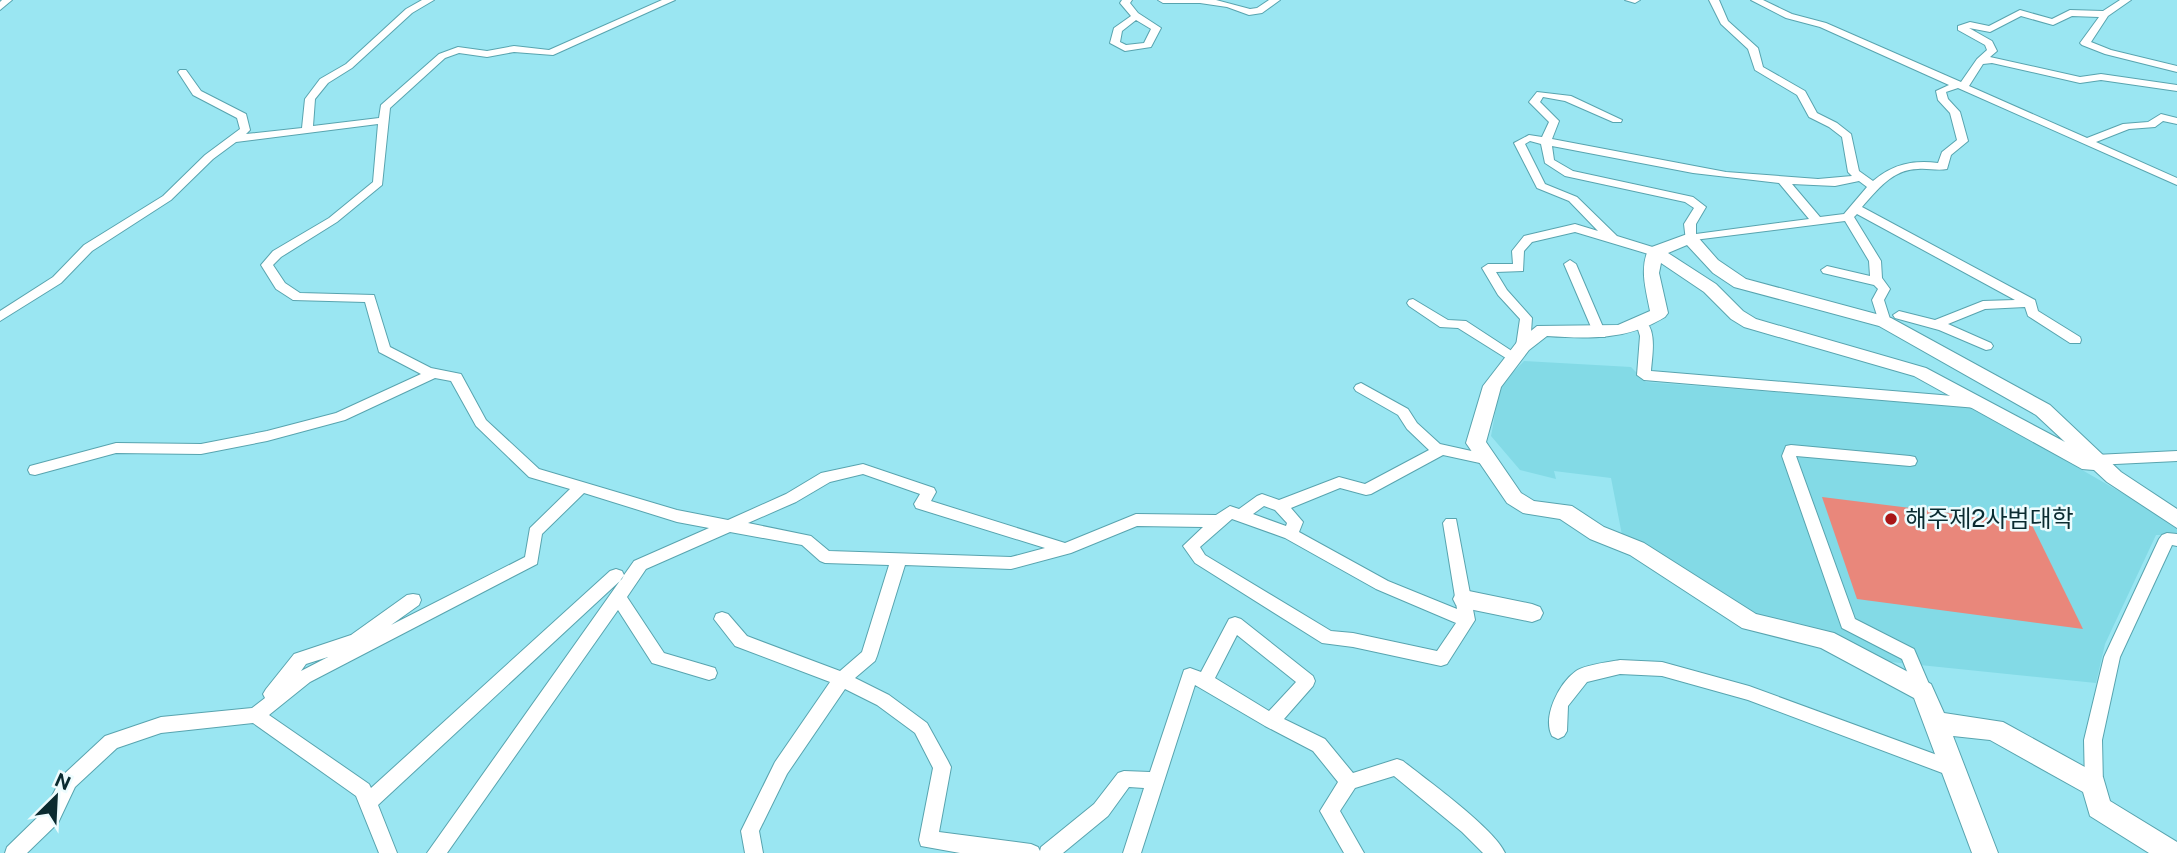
<svg xmlns="http://www.w3.org/2000/svg" width="2177" height="853" viewBox="0 0 2177 853" font-family="'Public Sans','Noto Sans KR',sans-serif">
  <style>
    .built { fill: #83dae6 }
    .green { fill: #e9877b }
    .lines { fill: none; stroke-linecap: round; stroke-linejoin: round }
    .street-casing { stroke: #58a4af; stroke-width: 2 }
    .secondary-casing { stroke: #58a4af; stroke-width: 2 }
    .street { fill: #fff; fill-rule: evenodd }
    .secondary { fill: #fff; fill-rule: evenodd }
    .poi-dot { fill: #a91617; stroke: #edfcfe; stroke-width: 2.5 }
    .labels { text-anchor: middle; stroke-width: 5; stroke-linejoin: round; paint-order: stroke }
    .poi-label { font-size: 24px; fill: #0a2b30; stroke: #edfcfe; text-anchor: start }
  </style>
  <rect width="100%" height="100%" fill="#9ae6f2"/>
  <polygon class="built" points="1524,361 1631,367 1646,382 1974,408 2150,509 2177,529 2177,535 2156,535 2105,644 2096,683 1881,661 1756,620 1622,535 1611,478 1554,471 1556,479 1520,470 1491,436 1500,386"/>
  <polygon class="green" points="1822,497 2031,523 2083,629 1857,599"/>
  <g class="lines">
    <defs>
      <g id="street">
        <polygon points="2,0 12,0 0,10 0,2"/>
        <path d="M422,0H434L412,13L352,68L328,83L315,99L313,126L379,118L381,105L439,54L458,47L487,51L514,46L549,50L662,0H675L553,55L514,52L487,57L459,53L445,58L390,108L382,185L337,222L281,257L273,265L285,283L300,293L374,295L390,347L431,368L461,374L486,420L539,469L677,510L728,520L786,494L821,473L863,464L934,488L936,492L931,501L1065,543L1136,514L1216,515L1230,506L1239,509L1257,496L1262,494L1279,500L1339,477L1365,484L1429,450L1407,429L1398,415L1356,391L1354,388L1356,385L1361,383L1408,409L1417,423L1440,444L1494,456L1496,460L1494,464L1489,465L1443,455L1371,494L1366,495L1340,488L1291,508L1303,522L1299,532L1388,581L1457,609L1443,523L1446,519H1456L1475,620L1447,664L1441,666L1353,647L1322,643L1195,563L1183,546L1203,527L1137,526L1071,553L1011,569L905,565L877,656L875,661L855,678L889,695L927,723L948,761L951,767L939,832L1031,844L1038,847L1040,851L1041,847L1094,804L1118,773L1124,771L1150,772L1184,670L1190,668L1201,672L1229,619L1235,617L1241,619L1313,676L1315,681L1313,686L1284,719L1325,739L1353,773L1397,759L1403,761C1427,780 1495,829 1505,853H1483L1462,832L1394,776L1355,788L1340,811L1364,853H1344L1320,811L1338,782L1313,751L1265,726L1195,685L1141,853H1123L1144,788L1129,787L1108,816L1063,853H960L921,846L919,840L933,768L915,733L877,705L845,689L787,774L759,831L763,853H745L741,831L775,762L830,682L735,646L714,619L716,614L722,612L728,614L747,636L840,671L862,652L889,565L825,563L820,561L802,545L730,532L646,569L627,597L664,653L715,668L717,673L715,678L709,680L652,663L618,610L447,853H427L634,561L709,528L677,522L584,493L542,534L537,564L310,682L269,715L369,784L371,788L610,571L616,569L622,571L624,575L622,579L378,805L397,853H379L356,796L253,723L161,733L117,748L75,787L58,823L27,853H5L7,847L44,811L63,775L105,736L161,717L252,708L265,698L263,694L266,689L294,654L351,635L407,595L413,594L419,595L421,600L419,605L391,625L525,557L530,528L570,489L529,477L476,426L451,381L435,378L345,420L267,441L201,454L116,453L35,475L30,474L28,470L30,466L116,443L201,444L267,431L336,413L421,374L379,352L365,302L293,300L276,289L261,265L273,251L329,218L373,182L378,124L236,142L213,159L171,200L92,251L61,283L0,321V311L53,277L84,245L163,196L205,155L240,129L237,118L193,95L178,72L180,70H186L201,91L246,114L250,130L246,134L302,128L305,99L320,79L346,64L406,9ZM863,474L920,494L914,504L916,508L1045,548L1011,557L829,551L811,536L748,523L796,502L830,482ZM1264,506L1275,510L1287,523L1286,526L1253,514ZM1232,519L1285,538L1376,589L1456,623L1437,651L1353,633L1331,631L1205,555L1200,547ZM1237,635L1296,682L1269,711L1215,678ZM328,657L301,671L306,664Z"/>
        <path d="M1122,0H1132L1130,3L1138,13L1161,28L1151,47L1125,51L1110,43L1114,28L1131,16L1120,3ZM1136,20L1151,29L1144,43L1126,45L1120,42L1122,31Z"/>
        <polygon points="1158,0 1216,0 1250,9 1257,8 1269,0 1280,0 1262,13 1249,15 1227,7 1200,3 1163,3"/>
        <polygon points="1625,0 1640,0 1635,3"/>
        <path d="M1709,0H1719L1728,21L1758,48L1763,67L1805,91L1817,113L1837,123L1851,134L1859,171L1873,181C1893,164 1913,160 1938,163L1942,152L1957,140L1950,113L1938,100L1936,91L1949,85L1820,27L1786,18L1751,0H1763L1792,14L1826,23L1961,82L1977,59L1987,50L1985,45L1958,30V26L1970,22L1989,26L2020,10L2052,19L2070,10L2103,11L2120,0H2131L2108,16L2091,42L2111,50L2177,66V72L2105,54L2082,45L2080,43L2099,17L2072,16L2053,25L2021,16L1990,32L1969,28L1992,41L1997,51L1990,57L2080,77L2101,74L2177,85V91L2101,80L2080,83L1992,63L1983,64L1969,86L2087,138L2123,124L2148,122L2161,114L2177,118V124L2163,121L2155,127L2129,129L2096,142L2177,178V185L1958,88L1946,92L1948,99L1960,112L1968,141L1951,155L1947,169C1937,171 1928,168 1918,169C1893,169 1877,190 1862,207L2035,300L2038,311L2080,337L2081,340L2080,343H2070L2028,316L2025,307L1985,309L1948,324L1991,343L1993,346L1991,349L1986,350L1939,330L1895,318L1893,315L1899,311L1935,320L1983,301L2015,300L1857,214L1854,217L1881,261L1882,278L1890,289L1884,300L1891,322L1890,325H1880L1872,300L1878,289L1874,285L1823,273L1821,270L1827,266L1870,276L1869,261L1845,221L1686,241L1684,224L1694,208L1685,202L1565,176L1545,163L1541,144L1530,141L1525,144L1545,184L1577,197L1617,236L1659,249L1661,252L1655,256L1575,232L1532,242L1524,251L1523,271L1496,272L1507,290L1532,318L1530,346L1528,349H1518L1516,346L1520,319L1498,295L1482,268L1488,264H1513L1512,251L1524,236L1528,235L1575,224L1598,231L1569,201L1537,188L1514,143L1529,135L1542,137L1549,122L1529,102L1537,92L1571,96L1622,120L1621,122H1613L1565,101L1543,97L1540,102L1559,121L1552,139L1726,172L1818,179L1852,176L1848,172L1842,137L1829,127L1809,117L1797,95L1755,70L1748,49L1721,24ZM1552,146L1693,173L1779,183L1809,219L1696,234V224L1706,207L1693,197L1573,171L1554,160ZM1859,181L1867,187L1844,214L1820,217L1792,184L1835,186Z"/>
        <polygon points="1570,260 1576,264 1606,334 1605,337 1595,337 1594,334 1564,264"/>
        <polygon points="1413,299 1448,320 1466,321 1521,357 1519,360 1509,360 1458,328 1440,327 1409,306 1407,303 1409,300"/>
        <path d="M1642,319C1658,327 1652,356 1651,371L1977,398L1984,403L1977,408L1644,380L1637,375L1640,336L1636,323Z"/>
        <polygon points="1791,445 1910,456 1915,457 1917,461 1915,465 1910,466 1796,456 1855,619 1914,649 1932,691 1929,696 1923,698 1917,696 1902,659 1842,628 1782,456 1786,446"/>
        <polygon points="2177,451 2177,461 2095,465 2090,464 2088,460 2090,456 2095,455"/>
        <polygon points="2167,533 2177,534 2177,546 2172,545 2120,657 2102,740 2103,785 2100,791 2094,793 2088,791 2085,785 2084,740 2104,657 2159,539 2162,535"/>
        <path d="M1620,660L1662,662L1749,686L1959,763L1962,769L1959,775L1953,777L1748,700L1662,676L1620,674L1587,682L1568,706L1567,731L1564,736L1558,739L1552,736C1542,717 1559,683 1576,671C1584,665 1609,662 1620,660Z"/>
      </g>
      <g id="secondary">
        <path d="M1690,233L1696,235L1718,260L1746,279L1891,318L2050,405L2121,472L2177,509V528L2107,482L2094,470L2082,469L1914,376L1744,327L1731,319L1704,292L1661,263L1659,273L1668,313L1665,317C1628,340 1589,339 1547,336L1529,350L1501,387L1486,442L1521,493L1534,501L1572,506L1604,527L1644,543L1756,614L1834,633L1931,684L1944,713L2003,722L2103,777L2110,801L2177,842V853H2149L2090,816L2083,792L1990,740L1953,736L1998,853H1972L1914,698L1821,648L1742,628L1630,555L1590,539L1560,519L1523,513L1507,503L1466,443L1483,386L1517,342L1537,326L1618,325L1650,311C1646,290 1639,268 1649,248ZM1687,245L1713,273L1734,287L1879,326L2036,415L2065,442L1926,368L1756,319L1743,311L1716,284L1668,253Z"/>
        <polygon points="1464,590 1532,604 1540,607 1543,613 1540,619 1532,622 1464,608 1456,605 1453,599 1456,593"/>
      </g>
    </defs>
    <use href="#street" class="street-casing"/>
    <use href="#secondary" class="secondary-casing"/>
    <use href="#street" class="street"/>
    <use href="#secondary" class="secondary"/>
  </g>
  <circle class="poi-dot" cx="1891" cy="519" r="7"/>
  <g class="labels">
    <g class="poi-label">
      <text x="1905" y="527">해주제2사범대학</text>
    </g>
  </g>
  <g transform="translate(56 797) rotate(24)" stroke="#edfcfe" stroke-width="5" paint-order="stroke">
  <path d="M0-5L12 26L0 18L-12 26Z" fill="#0a2b30"/>
  <text y="-10" font-size="19" font-weight="bold" text-anchor="middle" fill="#0a2b30">N</text>
  </g>
</svg>
